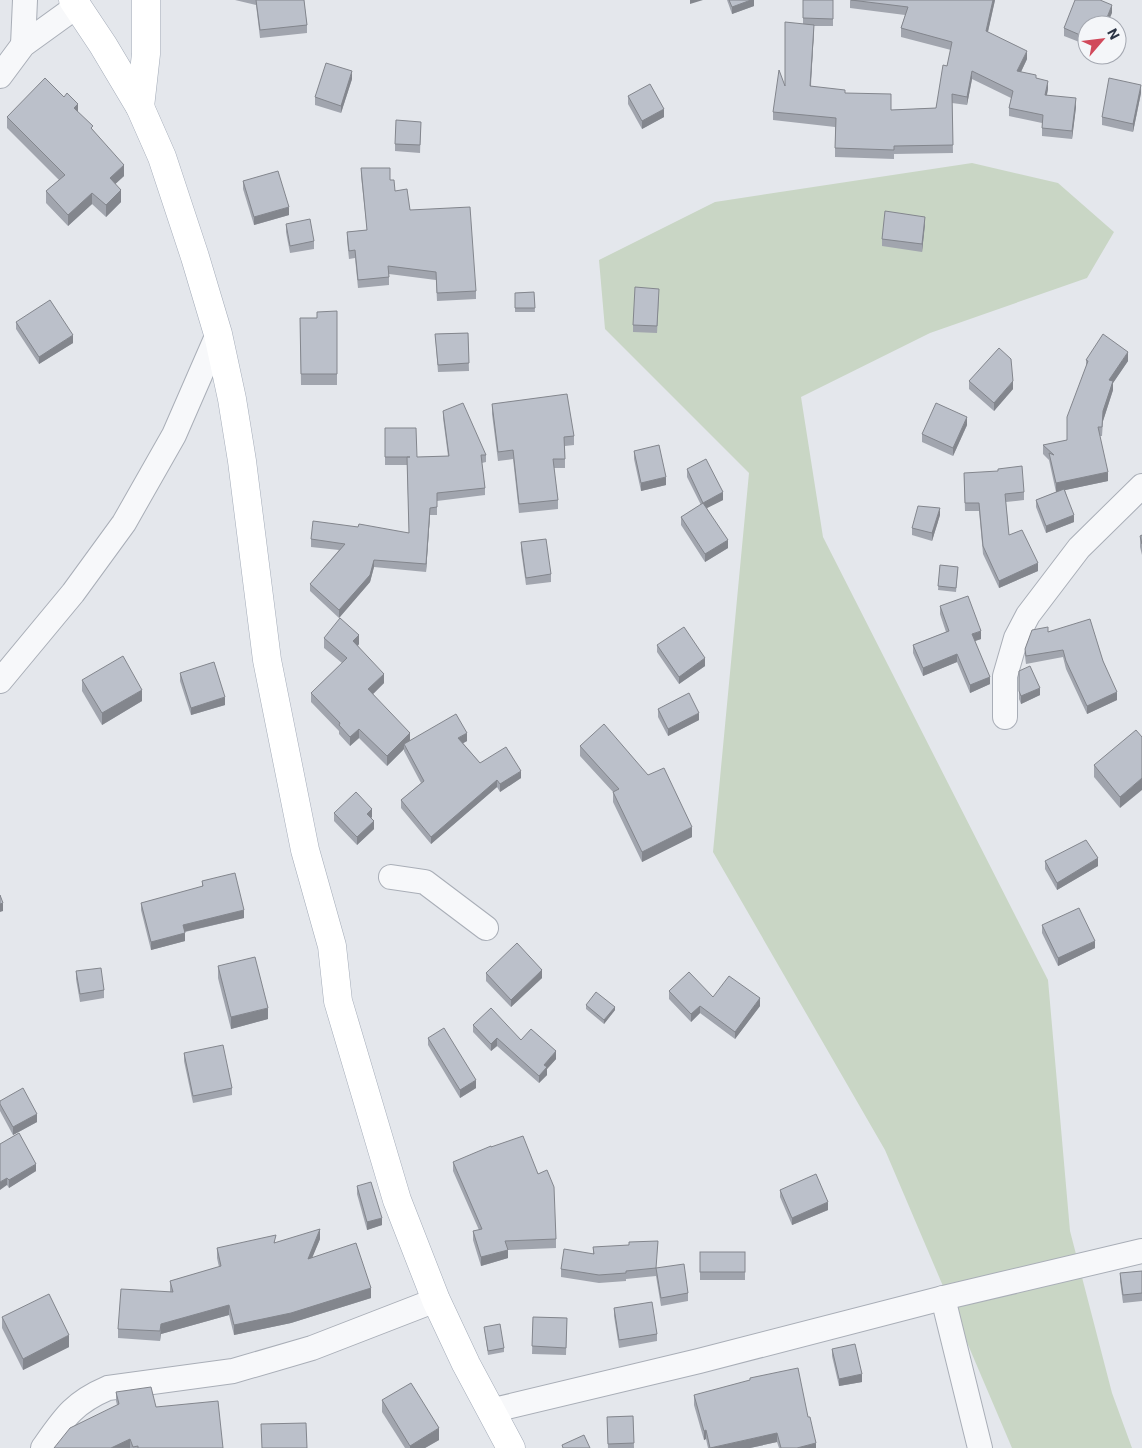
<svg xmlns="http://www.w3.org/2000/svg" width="1142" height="1448" viewBox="0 0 1142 1448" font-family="Roboto,sans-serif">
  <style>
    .green { fill: #c9d6c5 }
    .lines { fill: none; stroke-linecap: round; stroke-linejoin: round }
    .minor-casing { stroke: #a9aeb7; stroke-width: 26 }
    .major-casing { stroke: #a3abb8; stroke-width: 29 }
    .minor { stroke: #f7f8fa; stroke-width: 24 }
    .major { stroke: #fff; stroke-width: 28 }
    .wall { fill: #a1a5ae }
    .shaded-wall { fill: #83868d }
    .building { fill: #bbc0ca; stroke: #83868d }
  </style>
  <rect width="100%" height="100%" fill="#e4e7ec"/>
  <polygon class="green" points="972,163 1058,183 1114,232 1087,278 930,333 801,397 823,537 1048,980 1070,1231 1112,1393 1132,1448 1012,1448 885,1150 713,852 749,473 605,329 599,260 715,202"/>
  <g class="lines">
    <defs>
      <g id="minor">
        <polyline points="23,45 25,0"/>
        <polyline points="0,76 23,45 77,6"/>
        <polyline points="0,681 73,593 124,523 174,435 218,334"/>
        <polyline points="1005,717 1005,676 1016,638 1028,615 1079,548 1142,486"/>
        <polyline points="391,877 425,882 486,928"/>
        <polyline points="943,1298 980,1448"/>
        <polyline points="490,1411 699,1361 943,1298 1142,1251"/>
        <path d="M43,1448C64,1418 73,1403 108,1388L233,1371L312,1348L436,1300"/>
      </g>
      <g id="major">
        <polyline points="73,0 103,45 140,107 162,157 195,257 218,334 232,399 242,461 267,660 305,850 332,946 338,1001 397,1200 436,1300 466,1364 511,1448"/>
        <polyline points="140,107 146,54 146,0"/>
      </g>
    </defs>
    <use href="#minor" class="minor-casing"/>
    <use href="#major" class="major-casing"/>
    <use href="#minor" class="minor"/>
    <use href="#major" class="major"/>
  </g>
  <g class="wall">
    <polygon points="235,0 304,0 307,25 307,33 260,38 256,5"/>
    <polygon points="727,0 754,0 754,6 732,14"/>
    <polygon points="803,0 833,0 833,26 814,26 811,86 845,93 891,110 936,108 951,50 901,37 901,28 905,15 850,8 850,0 995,0 988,32 1027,59 1021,72 1036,78 1048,89 1047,95 1076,107 1072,139 1042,136 1042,123 1009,116 1009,108 1011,98 972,79 967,105 952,103 953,153 894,154 894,159 835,157 835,127 773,120 773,112 785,86 803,24"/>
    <polygon points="1112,13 1087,25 1087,45 1064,36 1064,28"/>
    <polygon points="352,79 341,113 315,105 315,97"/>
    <polygon points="1141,93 1133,132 1102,125 1102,117"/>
    <polygon points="628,96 664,117 642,129 628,104"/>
    <polygon points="78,112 93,130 124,176 115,184 121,202 106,217 92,204 68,226 46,203 46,191 59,180 7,128 7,117"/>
    <polygon points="421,122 420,153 395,151 395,144"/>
    <polygon points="361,168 390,180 395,191 410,210 476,291 476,299 437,301 436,280 389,274 389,285 358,288 355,258 349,259 347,240 347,232 367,230 361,176"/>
    <polygon points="243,181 289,215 254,225 243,189"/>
    <polygon points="286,224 314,241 314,249 290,253 286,232"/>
    <polygon points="925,224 922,252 882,246 882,239"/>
    <polygon points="534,292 535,312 515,312 515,293"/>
    <polygon points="659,296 657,333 633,332 633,325"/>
    <polygon points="337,311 337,385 301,385 300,318 317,318"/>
    <polygon points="16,322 73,343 39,364 16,329"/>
    <polygon points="468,333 469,371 438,372 435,334"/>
    <polygon points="1086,360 1128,361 1113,383 1113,390 1103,421 1102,436 1100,436 1108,481 1065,490 1074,522 1046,533 1036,507 1036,500 1056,492 1049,460 1043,454 1043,445 1067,440 1086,367"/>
    <polygon points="969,381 1013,389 994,411 969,389"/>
    <polygon points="492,404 574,436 574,445 565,446 565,468 554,468 558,500 558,509 519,513 513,459 498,461 492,414"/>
    <polygon points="443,411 486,455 486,462 482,463 485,488 485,495 437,501 437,515 430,515 426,572 374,567 370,582 339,618 310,591 310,584 339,550 311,547 311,539 358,527 409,533 407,465 385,465 385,428 417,457 448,456 443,418"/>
    <polygon points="967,425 953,456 922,442 922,434"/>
    <polygon points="634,451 666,485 641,491 634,459"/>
    <polygon points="687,469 723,500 707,508 728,548 705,562 681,525 681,517 701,505 687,477"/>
    <polygon points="964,473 1024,492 1024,500 1006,502 1009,535 1038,571 999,588 983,554 979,511 965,511"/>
    <polygon points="940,515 932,541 912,535 912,528"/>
    <polygon points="1142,535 1142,555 1140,547 1140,536"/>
    <polygon points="521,542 551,574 551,582 526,585 521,550"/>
    <polygon points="940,565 958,567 956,592 938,590"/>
    <polygon points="940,606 981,639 975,641 990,684 970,693 957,662 923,676 913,653 913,645 946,632 940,614"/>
    <polygon points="1048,632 1103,661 1117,700 1087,714 1066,669 1063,657 1026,664 1025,656 1025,649"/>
    <polygon points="324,638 359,644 358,646 384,683 373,694 410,740 467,741 463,743 480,763 521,778 500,792 497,787 431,844 401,808 401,800 421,783 404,751 404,749 387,766 359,738 350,746 339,734 339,731 311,702 311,693 342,663 324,648"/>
    <polygon points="657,645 705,666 679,684 657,652"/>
    <polygon points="1019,671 1040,695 1021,704 1019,699"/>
    <polygon points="180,673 225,705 191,715 180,681"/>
    <polygon points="82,680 142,701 102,725 82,691"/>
    <polygon points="658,709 699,720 668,736 658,717"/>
    <polygon points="1142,737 1120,808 1094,777 1094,765"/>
    <polygon points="580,746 648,775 692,837 642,862 613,802 613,792 580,756"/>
    <polygon points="334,813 372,817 371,818 374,829 357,845 334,821"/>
    <polygon points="1045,861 1098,866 1057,890 1045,869"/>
    <polygon points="202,881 244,918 185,932 185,941 151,950 141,910 141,903 202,887"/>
    <polygon points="1042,925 1095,948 1058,966 1042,933"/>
    <polygon points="218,966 268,1019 231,1029 218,978"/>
    <polygon points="76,971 104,990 104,998 80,1002 76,979"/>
    <polygon points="486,973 542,978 511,1007 486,981"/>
    <polygon points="669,991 713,997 760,1006 735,1039 700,1013 691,1022 669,999"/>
    <polygon points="586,1005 615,1010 604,1024 586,1009"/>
    <polygon points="473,1025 521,1040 556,1059 547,1069 547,1075 539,1083 497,1046 491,1051 473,1032"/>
    <polygon points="428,1038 476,1088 460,1098 428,1045"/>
    <polygon points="184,1053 232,1088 232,1095 193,1103 184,1061"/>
    <polygon points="0,1101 37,1122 13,1135 0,1111"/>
    <polygon points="0,1144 36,1171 9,1188 7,1185"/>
    <polygon points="453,1162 556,1239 556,1248 508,1250 508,1258 481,1266 473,1240 473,1231 479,1230 453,1171"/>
    <polygon points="357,1186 382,1225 367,1230 357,1194"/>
    <polygon points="780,1190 828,1210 792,1225 780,1197"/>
    <polygon points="320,1239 312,1257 371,1298 291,1323 234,1335 229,1315 161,1334 160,1341 118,1338 118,1329 170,1292 170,1281 219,1267 217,1258 217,1248"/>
    <polygon points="593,1247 657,1268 688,1293 688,1301 661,1306 656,1276 626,1279 626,1281 599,1283 561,1277 561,1269 593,1254"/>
    <rect x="700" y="1252" width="45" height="28"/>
    <polygon points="1142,1271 1142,1301 1123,1303 1120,1281 1120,1273"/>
    <polygon points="614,1308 657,1334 657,1341 619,1348 614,1316"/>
    <polygon points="2,1317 69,1347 23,1370 2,1328"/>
    <polygon points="533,1317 567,1318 566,1355 532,1354"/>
    <polygon points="484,1327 504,1348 504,1352 488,1355"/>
    <polygon points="832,1349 862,1382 839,1386 832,1356"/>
    <polygon points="116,1392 156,1407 223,1448 54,1448 117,1405 116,1401"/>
    <polygon points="694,1395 808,1417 816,1448 779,1448 777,1442 750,1448 708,1448 706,1439 704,1440 694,1405"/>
    <polygon points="382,1400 439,1440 425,1448 405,1448 382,1412"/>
    <polygon points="633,1416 634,1448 608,1448 607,1417"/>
  </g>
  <g class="shaded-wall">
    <polygon points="690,0 703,0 690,4"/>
    <polygon points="751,0 754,0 754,6 732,14 732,7"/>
    <polygon points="993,0 995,0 986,40 986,31"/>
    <polygon points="1112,5 1112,13 1107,25 1104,25"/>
    <polygon points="814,25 814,33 810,94 810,86"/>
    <polygon points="1027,51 1027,59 1017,80 1017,71"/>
    <polygon points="352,71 352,79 341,113 341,106"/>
    <polygon points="972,71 972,79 967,105 967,97"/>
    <polygon points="1048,81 1048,89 1045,103 1045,95"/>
    <polygon points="1141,85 1141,93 1133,132 1133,124"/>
    <polygon points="1076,98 1076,107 1072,139 1072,131"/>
    <polygon points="78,104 78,115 74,108"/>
    <polygon points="664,109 664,117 642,129 642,121"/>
    <polygon points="124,165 124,176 110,189 110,178"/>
    <polygon points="121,190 121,202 106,217 106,205"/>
    <polygon points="92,193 92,204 68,226 68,215"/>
    <polygon points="289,207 289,215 254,225 254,217"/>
    <polygon points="925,217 925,224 922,252 922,244"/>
    <polygon points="73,335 73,343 39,364 39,357"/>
    <polygon points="1128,352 1128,361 1113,383 1113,390 1103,421 1103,411 1109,380"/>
    <polygon points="1013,381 1013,389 994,411 994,403"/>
    <polygon points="967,417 967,425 953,456 953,448"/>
    <polygon points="1108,472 1108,481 1056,492 1056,483"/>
    <polygon points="666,477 666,485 641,491 641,483"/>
    <polygon points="723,492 723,500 703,510 703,503"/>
    <polygon points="430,508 430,515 426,572 426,564"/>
    <polygon points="940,508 940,515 932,541 932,533"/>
    <polygon points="1074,515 1074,522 1046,533 1046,526"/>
    <polygon points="728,540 728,548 705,562 705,554"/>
    <polygon points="374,560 374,567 370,582 339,618 339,610"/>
    <polygon points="1038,563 1038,571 999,588 999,581"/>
    <polygon points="981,631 981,639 972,642 972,634"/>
    <polygon points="359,635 359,644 353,651 353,641"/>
    <polygon points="957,654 957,662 923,676 923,668"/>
    <polygon points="705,658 705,666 679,684 679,677"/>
    <polygon points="384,674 384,683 368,699 368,689"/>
    <polygon points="990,677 990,684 970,693 970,685"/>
    <polygon points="1040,688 1040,695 1021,704 1021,696"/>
    <polygon points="142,690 142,701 102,725 102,713"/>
    <polygon points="1117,692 1117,700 1087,714 1087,706"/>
    <polygon points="225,697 225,705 191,715 191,708"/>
    <polygon points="699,713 699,720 668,736 668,729"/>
    <polygon points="359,729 359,738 350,746 350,737"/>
    <polygon points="410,733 410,743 404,744 404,749 387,766 387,756"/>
    <polygon points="467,733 467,741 458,746 458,738"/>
    <polygon points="521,771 521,778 500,792 500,784"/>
    <polygon points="1142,778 1142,790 1120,808 1120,797"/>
    <polygon points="497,780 497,787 431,844 431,837"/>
    <polygon points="372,809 372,817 367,822 367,814"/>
    <polygon points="374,821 374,829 357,845 357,837"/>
    <polygon points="692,827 692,837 642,862 642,852"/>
    <polygon points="1098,858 1098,866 1057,890 1057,883"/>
    <polygon points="3,903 3,911 0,912 0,904"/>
    <polygon points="244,910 244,918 183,932 183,925"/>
    <polygon points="185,933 185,941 151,950 151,942"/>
    <polygon points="1095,941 1095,948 1058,966 1058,958"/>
    <polygon points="542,970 542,978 511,1007 511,1000"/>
    <polygon points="760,998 760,1006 735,1039 735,1032"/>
    <polygon points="700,1006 700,1013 691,1022 691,1014"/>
    <polygon points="615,1007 615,1010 604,1024 604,1020"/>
    <polygon points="268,1008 268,1019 231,1029 231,1017"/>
    <polygon points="497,1038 497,1046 491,1051 491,1044"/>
    <polygon points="556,1051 556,1059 547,1069 547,1075 539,1083 539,1076 544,1065"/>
    <polygon points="476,1080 476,1088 460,1098 460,1090"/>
    <polygon points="37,1114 37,1122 13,1135 13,1127"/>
    <polygon points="36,1164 36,1171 9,1188 9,1180"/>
    <polygon points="7,1178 7,1185 0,1190 0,1182"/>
    <polygon points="828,1202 828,1210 792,1225 792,1218"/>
    <polygon points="382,1218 382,1225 367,1230 367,1222"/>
    <polygon points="320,1229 320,1239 308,1268 308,1259"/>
    <polygon points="508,1250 508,1258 481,1266 481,1257"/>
    <polygon points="371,1288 371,1298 291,1323 234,1335 234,1325"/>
    <polygon points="229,1305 229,1315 161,1334 160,1341 161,1324"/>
    <polygon points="69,1335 69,1347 23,1370 23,1359"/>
    <polygon points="862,1374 862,1382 839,1386 839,1379"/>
    <polygon points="439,1428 439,1440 425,1448 410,1448 410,1446"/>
    <polygon points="706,1430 706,1439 704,1440 704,1431"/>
    <polygon points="777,1433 777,1442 750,1448 710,1448"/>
    <polygon points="130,1439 130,1448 111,1448"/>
    <polygon points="816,1443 816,1448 797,1448"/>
  </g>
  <g class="building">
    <polygon points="256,0 304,0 307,25 260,30"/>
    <polygon points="729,0 751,0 732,7"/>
    <polygon points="803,0 833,0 833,19 803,18"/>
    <polygon points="851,0 993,0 986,31 1027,51 1017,71 1036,75 1036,78 1048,81 1045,95 1076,98 1072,131 1042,128 1043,115 1009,108 1013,91 972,71 967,97 952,94 953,145 894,146 894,150 835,148 836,118 773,112 779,70 785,86 785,22 814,25 810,86 845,90 845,93 891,94 891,110 936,108 943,65 947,66 952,42 901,28 908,7"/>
    <polygon points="1075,0 1100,0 1112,5 1104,25 1087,25 1087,38 1064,28"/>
    <polygon points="326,63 352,71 341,106 315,97"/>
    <polygon points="45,78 64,97 67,93 78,104 74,108 93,126 91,128 124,165 110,178 121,190 106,205 92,193 68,215 46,191 65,175 7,117"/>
    <polygon points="1109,78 1141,85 1133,124 1102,117"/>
    <polygon points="650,84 664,109 642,121 628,96"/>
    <polygon points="396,120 421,122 420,145 395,144"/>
    <polygon points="361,168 390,168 390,180 394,180 395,191 407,189 410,210 470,207 476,291 437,293 436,272 388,266 389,277 358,280 355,250 349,251 347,232 367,230"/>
    <polygon points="278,171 289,207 254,217 243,181"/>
    <polygon points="885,211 925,217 922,244 882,239"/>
    <polygon points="310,219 314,241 290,246 286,224"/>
    <polygon points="635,287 659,289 657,326 633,325"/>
    <polygon points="534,292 535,308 515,308 515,293"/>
    <polygon points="50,300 73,335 39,357 16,322"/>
    <polygon points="337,311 337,374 301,374 300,318 317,318 317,312"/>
    <polygon points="468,333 469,363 438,365 435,334"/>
    <polygon points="1103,334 1128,352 1109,380 1113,381 1103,411 1102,427 1098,427 1108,472 1056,483 1049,453 1054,455 1043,445 1067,440 1067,417 1088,361 1086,360"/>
    <polygon points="999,348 1011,359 1013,381 994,403 969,381"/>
    <polygon points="567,394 574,436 564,437 565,459 553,459 558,500 519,504 513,450 498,452 492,404"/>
    <polygon points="463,403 486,455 481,455 485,488 437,493 437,507 430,508 426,564 374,560 370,575 339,610 310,584 345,544 311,539 313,521 358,527 359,524 409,533 407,457 410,457 385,457 385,428 416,428 417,457 449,456 443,411"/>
    <polygon points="936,403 967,417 953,448 922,434"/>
    <polygon points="659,445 666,477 641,483 634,451"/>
    <polygon points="706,459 723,492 703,503 687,469"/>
    <polygon points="1022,466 1024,492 1005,494 1009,535 1022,530 1038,563 999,581 983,546 979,503 965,503 964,473 998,471 998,469"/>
    <polygon points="1064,489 1074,515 1046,526 1036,500"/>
    <polygon points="703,503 728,540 705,554 681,517"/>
    <polygon points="918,506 940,508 932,533 912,528"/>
    <polygon points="1142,535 1142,544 1140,536"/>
    <polygon points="546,539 551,574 526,578 521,542"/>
    <polygon points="940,565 958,567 956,588 938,586"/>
    <polygon points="968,596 981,631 972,634 990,677 970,685 957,654 923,668 913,645 949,631 940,606"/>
    <polygon points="340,618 359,635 353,641 384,674 368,689 410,733 387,756 359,729 350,737 339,725 340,723 311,693 347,658 324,638"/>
    <polygon points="1090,619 1103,661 1117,692 1087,706 1066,661 1063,650 1026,656 1025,649 1032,630 1048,627 1048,632"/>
    <polygon points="684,627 705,658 679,677 657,645"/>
    <polygon points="123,656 142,690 102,713 82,680"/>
    <polygon points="214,662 225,697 191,708 180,673"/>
    <polygon points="1030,666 1040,688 1021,696 1019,691 1019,671"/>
    <polygon points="689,693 699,713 668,729 658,709"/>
    <polygon points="456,714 467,733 458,738 480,763 506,747 521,771 500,784 497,780 431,837 401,800 424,781 404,744"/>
    <polygon points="604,724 648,775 664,768 692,827 642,852 613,792 619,789 580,746"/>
    <polygon points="1136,730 1142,737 1142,778 1120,797 1094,765"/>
    <polygon points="356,792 372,809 367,814 374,821 357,837 334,813"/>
    <polygon points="1086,840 1098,858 1057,883 1045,861"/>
    <polygon points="235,873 244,910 183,925 185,933 151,942 141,903 203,886 202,881"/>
    <polygon points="0,895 3,903 0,904"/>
    <polygon points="1079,908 1095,941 1058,958 1042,925"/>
    <polygon points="517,943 542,970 511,1000 486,973"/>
    <polygon points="255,957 268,1008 231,1017 218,966"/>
    <polygon points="101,968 104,990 80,994 76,971"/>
    <polygon points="689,972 713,997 729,976 760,998 735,1032 700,1006 691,1014 669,991"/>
    <polygon points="596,992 615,1007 604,1020 586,1005"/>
    <polygon points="491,1008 521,1040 531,1029 556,1051 544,1065 547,1067 539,1076 497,1038 491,1044 473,1025"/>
    <polygon points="444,1028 476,1080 460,1090 428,1038"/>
    <polygon points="223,1045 232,1088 193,1096 184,1053"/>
    <polygon points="23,1088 37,1114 13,1127 0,1104 0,1101"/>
    <polygon points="19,1133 36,1164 9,1180 7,1178 0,1182 0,1144"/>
    <polygon points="523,1136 538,1174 547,1170 554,1187 556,1239 505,1241 508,1250 481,1257 473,1231 482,1229 453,1162 491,1146 491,1147"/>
    <polygon points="816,1174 828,1202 792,1218 780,1190"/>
    <polygon points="371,1182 382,1218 367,1222 357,1186"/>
    <polygon points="320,1229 308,1259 356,1243 371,1288 291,1313 234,1325 229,1305 161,1324 160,1331 118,1329 121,1289 173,1292 170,1281 221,1266 217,1248 276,1235 274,1243"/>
    <polygon points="658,1241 656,1268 626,1271 626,1273 599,1275 561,1269 564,1249 594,1254 593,1247 629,1245 629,1242"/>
    <rect x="700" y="1252" width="45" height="20"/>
    <polygon points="684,1264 688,1293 661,1298 656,1268"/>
    <polygon points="1142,1271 1142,1293 1123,1295 1120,1273"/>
    <polygon points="49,1294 69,1335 23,1359 2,1317"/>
    <polygon points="652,1302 657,1334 619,1340 614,1308"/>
    <polygon points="533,1317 567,1318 566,1348 532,1346"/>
    <polygon points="500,1324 504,1348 488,1351 484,1327"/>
    <polygon points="855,1344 862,1374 839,1379 832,1349"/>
    <polygon points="798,1368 808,1417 810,1417 816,1443 797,1448 781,1448 777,1433 710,1448 706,1430 704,1431 694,1395 750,1380 750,1378"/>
    <polygon points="411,1383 439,1428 410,1446 382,1400"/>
    <polygon points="151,1387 156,1407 218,1401 223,1448 138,1448 138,1446 133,1447 130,1439 111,1448 54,1448 70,1428 119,1404 116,1392"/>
    <polygon points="633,1416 634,1443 608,1444 607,1417"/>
    <polygon points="306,1423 307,1448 262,1448 261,1424"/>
    <polygon points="584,1435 590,1448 563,1448 562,1445"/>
  </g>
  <g transform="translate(1102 40) rotate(62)"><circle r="24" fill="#f4f6f9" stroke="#a4a8b1"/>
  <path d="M0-4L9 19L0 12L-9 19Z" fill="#d1495b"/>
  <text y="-8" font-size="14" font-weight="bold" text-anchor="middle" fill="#2b3445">N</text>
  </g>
</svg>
